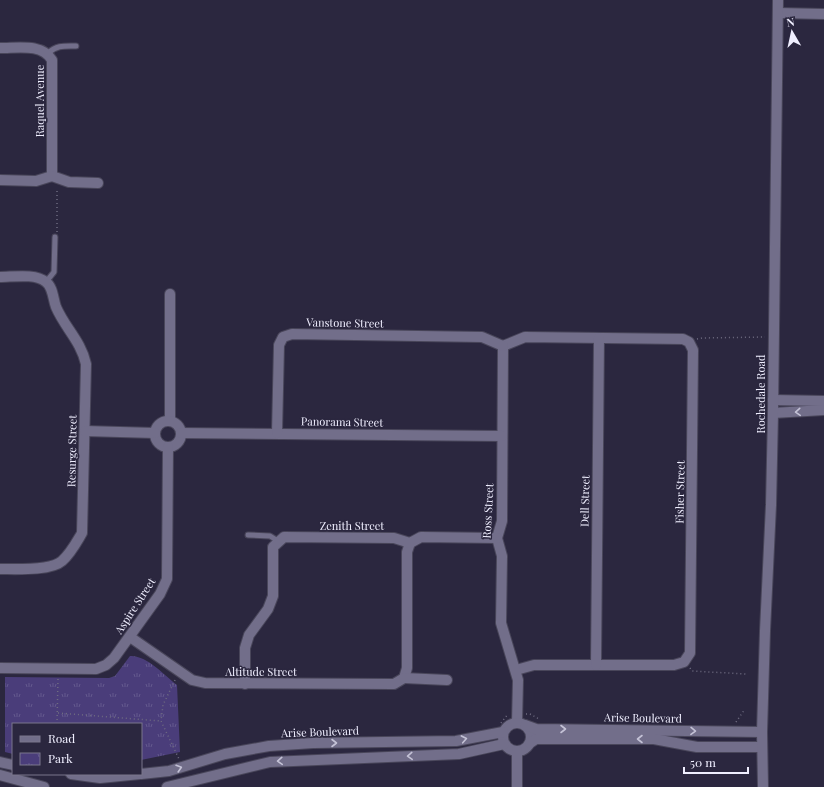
<svg xmlns="http://www.w3.org/2000/svg" width="824" height="787" viewBox="0 0 824 787" font-family="'Playfair Display',serif">
  <style>
    .park { fill: url(#park-tufts) }
    .lines { fill: none; stroke-linecap: round; stroke-linejoin: round }
    .service-casing { stroke: #49465a; stroke-width: 7 }
    .minor-casing { stroke: #49465a; stroke-width: 12 }
    .tertiary-casing { stroke: #49465a; stroke-width: 12 }
    .secondary-casing { stroke: #49465a; stroke-width: 12 }
    .path { stroke: #6f6c81; stroke-width: 1.5; stroke-dasharray: 1 3; stroke-linecap: butt }
    .service { stroke: #726e8a; stroke-width: 5 }
    .minor { stroke: #726e8a; stroke-width: 10 }
    .tertiary { stroke: #726e8a; stroke-width: 10 }
    .secondary { stroke: #726e8a; stroke-width: 10 }
    .oneway { stroke: #c4c2d6 }
    .labels { text-anchor: middle; stroke-width: 3; stroke-linejoin: round; paint-order: stroke }
    .street-label { font-size: 11px; fill: #f0efff; stroke: #2b273f }
  </style>
  <defs>
    <pattern id="park-tufts" width="24" height="20" patternUnits="userSpaceOnUse"><rect width="24" height="20" fill="#4a3d7a"/><path d="M3 7l-1-3M5 7V3M7 7l1-3M15 17l-1-3M17 17v-4M19 17l1-3" fill="none" stroke="#64598e"/></pattern>
  </defs>
  <rect width="100%" height="100%" fill="#2b273f"/>
  <path class="park" d="M130,656C147,655 165,676 177,685L180,752L141,760V724H13V754L5,752V677L109,678L115,676Z"/>
  <g class="lines">
    <defs>
      <g id="service">
        <path d="M48,53C57,45 64,46 76,46"/>
        <polyline points="46,282 54,272 55,237"/>
        <polyline points="248,535 270,536 278,541"/>
      </g>
      <g id="minor">
        <path d="M0,48C18,48 42,43 52,60V176"/>
        <polyline points="0,180 36,181 52,176 69,182 98,183"/>
        <path d="M0,277C13,277 35,273 46,282C53,287 53,299 56,307C65,328 81,341 86,364L82,533C76,543 71,553 62,561C51,571 15,569 0,569"/>
        <polyline points="503,346 525,337 683,339 689,342 693,350 690,653 684,662 674,665 534,665 516,670"/>
        <polyline points="503,346 502,521 497,538 502,556 501,623 518,680 517,723"/>
        <polyline points="773,400 824,401"/>
        <polyline points="773,413 824,410"/>
        <polyline points="170,421 170,294"/>
        <circle cx="168" cy="434" r="13"/>
        <polyline points="85,431 155,433"/>
        <polyline points="181,433 502,436"/>
        <polyline points="277,433 279,345 283,337 292,334 482,337 503,346"/>
        <polyline points="130,637 192,680 205,683 394,684 404,678 407,668 407,552 410,543"/>
        <polyline points="596,665 599,338"/>
        <polyline points="0,668 96,669 106,665 114,658 160,594 167,579 168,447"/>
        <polyline points="404,678 447,680"/>
        <polyline points="245,684 245,648 249,635 268,609 273,596 273,547 284,537 394,538 410,543 421,537 497,538"/>
        <circle cx="517" cy="737" r="14"/>
        <polyline points="525,725 536,729 762,732"/>
        <polyline points="530,743 536,739 654,739 697,747 762,747"/>
        <polyline points="0,762 13,765"/>
        <polyline points="71,774 100,778 140,774"/>
        <polyline points="141,774 169,771 225,754 269,746 313,743 456,741 503,732"/>
        <polyline points="0,775 44,787"/>
        <polyline points="167,787 270,762 459,754 504,744"/>
        <polyline points="517,787 517,751"/>
      </g>
      <polyline id="tertiary" points="778,13 824,14"/>
      <polyline id="secondary" points="763,787 762,732 765,631 771,505 773,413 778,0"/>
    </defs>
    <use href="#service" class="service-casing"/>
    <use href="#minor" class="minor-casing"/>
    <use href="#tertiary" class="tertiary-casing"/>
    <use href="#secondary" class="secondary-casing"/>
    <g class="path">
      <polyline points="57,232 57,188"/>
      <polyline points="697,339 702,338 765,337"/>
      <polyline points="690,668 692,671 746,674"/>
      <polyline points="175,680 163,705 161,721 179,759"/>
      <polyline points="58,713 161,721"/>
      <polyline points="526,714 530,714 539,719"/>
      <polyline points="736,722 745,709"/>
      <polyline points="501,723 508,714"/>
      <polyline points="57,724 58,678"/>
    </g>
    <use href="#service" class="service"/>
    <use href="#minor" class="minor"/>
    <use href="#tertiary" class="tertiary"/>
    <use href="#secondary" class="secondary"/>
  </g>
  <defs><path id="oneway-chevron" d="M-2-3.5L2.5 0L-2 3.5" fill="none" stroke-width="1.6" stroke-linecap="round" stroke-linejoin="round"/></defs>
  <g class="oneway">
    <use href="#oneway-chevron" transform="translate(798 412) rotate(176)"/>
    <use href="#oneway-chevron" transform="translate(563 729)"/>
    <use href="#oneway-chevron" transform="translate(693 731) rotate(1)"/>
    <use href="#oneway-chevron" transform="translate(464 739) rotate(-11)"/>
    <use href="#oneway-chevron" transform="translate(640 739) rotate(180)"/>
    <use href="#oneway-chevron" transform="translate(334 743)"/>
    <use href="#oneway-chevron" transform="translate(410 756) rotate(177)"/>
    <use href="#oneway-chevron" transform="translate(280 761) rotate(176)"/>
    <use href="#oneway-chevron" transform="translate(179 768) rotate(-17)"/>
  </g>
  <g class="labels">
    <g class="street-label">
      <text transform="translate(40 101) rotate(-90)" y="4">Raquel Avenue</text>
      <text transform="translate(345 323) rotate(1)" y="4">Vanstone Street</text>
      <text transform="translate(761 394) rotate(-90)" y="4">Rochedale Road</text>
      <text transform="translate(342 422) rotate(1)" y="4">Panorama Street</text>
      <text transform="translate(72 451) rotate(-89)" y="4">Resurge Street</text>
      <text transform="translate(680 492) rotate(-89)" y="4">Fisher Street</text>
      <text transform="translate(585 501) rotate(-89)" y="4">Dell Street</text>
      <text transform="translate(488 511) rotate(-87)" y="4">Ross Street</text>
      <text x="352" y="530">Zenith Street</text>
      <text transform="translate(135 606) rotate(-57)" y="4">Aspire Street</text>
      <text x="261" y="676">Altitude Street</text>
      <text transform="translate(643 718) rotate(1)" y="4">Arise Boulevard</text>
      <text transform="translate(320 732) rotate(-2)" y="4">Arise Boulevard</text>
    </g>
  </g>
  <rect x="12" y="723" width="130" height="52" fill="#2b273f" stroke="#7a778c"/>
  <rect x="20" y="736" width="20" height="6" fill="#726e8a" stroke="#7a778c"/>
  <text x="48" y="743" font-size="12" fill="#f0efff">Road</text>
  <rect x="20" y="753" width="20" height="12" fill="url(#park-tufts)" stroke="#7a778c"/>
  <text x="48" y="763" font-size="12" fill="#f0efff">Park</text>
  <g transform="translate(792 32) rotate(351)" stroke="#2b273f" stroke-width="3" paint-order="stroke">
  <path d="M0-3L7 15L0 10L-7 15Z" fill="#f0efff"/>
  <text y="-6" font-size="11" font-weight="bold" text-anchor="middle" fill="#f0efff">N</text>
  </g>
  <path d="M684 767v6h64v-6" fill="none" stroke="#f0efff" stroke-width="2"/>
  <text x="690" y="767" font-size="12" fill="#f0efff" stroke="#2b273f" stroke-width="3" paint-order="stroke">50 m</text>
</svg>
